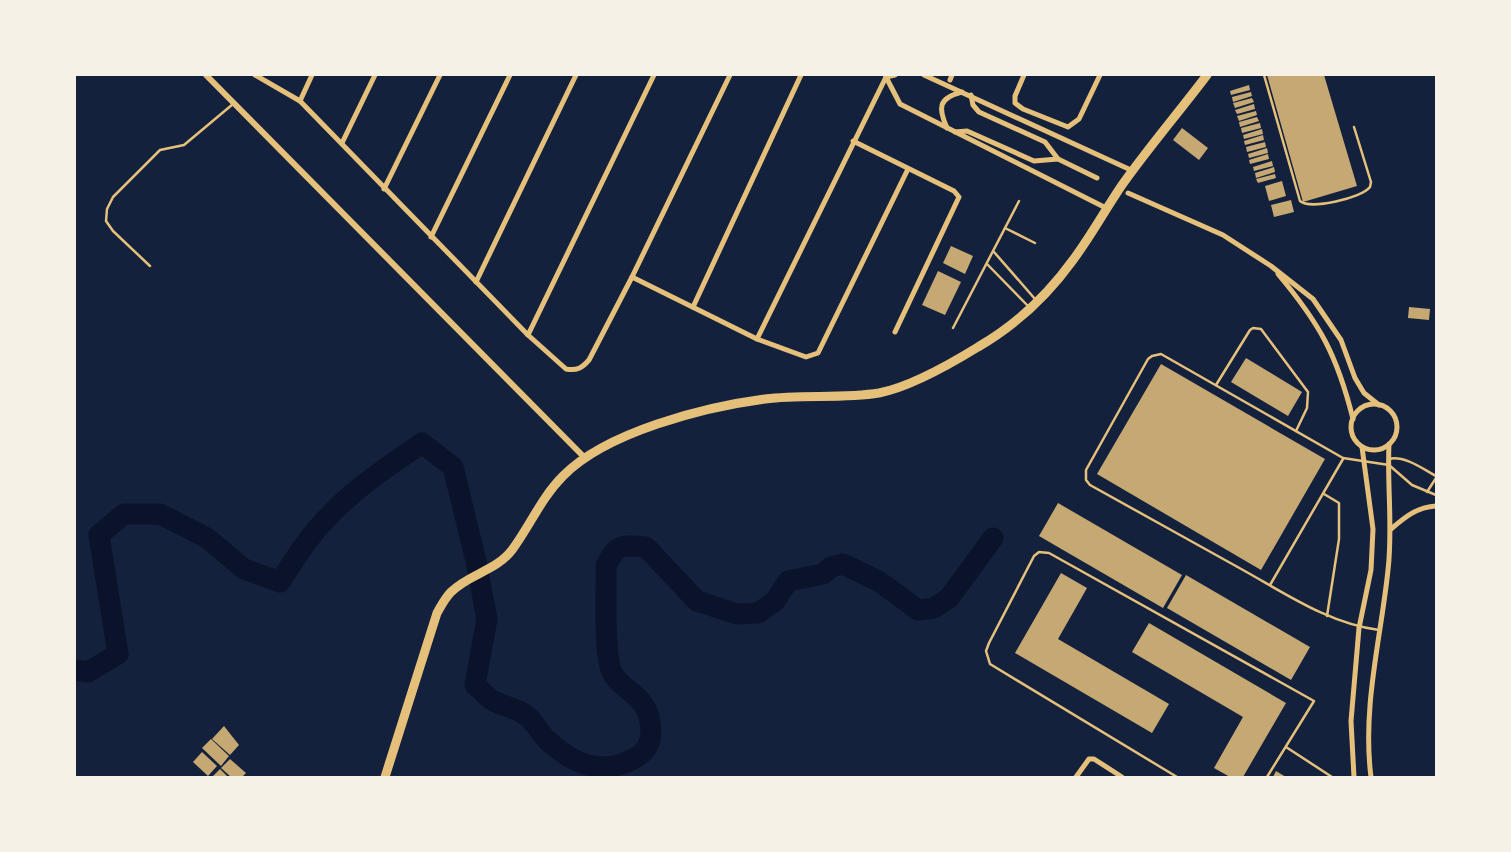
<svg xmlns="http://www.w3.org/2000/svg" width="1511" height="852" viewBox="0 0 1511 852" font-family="Arial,sans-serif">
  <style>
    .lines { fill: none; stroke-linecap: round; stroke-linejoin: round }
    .river { stroke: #0b132b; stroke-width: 21 }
    .building { fill: #c6a872 }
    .service { stroke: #e5c07b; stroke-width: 2.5 }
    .minor { stroke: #e5c07b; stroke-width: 5 }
    .tertiary { stroke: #e5c07b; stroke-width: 6 }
    .primary { stroke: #e5c07b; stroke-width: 9 }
  </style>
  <rect width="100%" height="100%" fill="#14213d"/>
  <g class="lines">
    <path class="river" d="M75,670L88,672L118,654L99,535L124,514H160L207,538L244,569L280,582C294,560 309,536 328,517C355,488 390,465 422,443L453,467L476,561L487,619L475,685C481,690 486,696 492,700C503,707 516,707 527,716C535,722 539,732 546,739C573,764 601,777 635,758C649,750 653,738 650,722C646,694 619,689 612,672C603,653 607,590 606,566C616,543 623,545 646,547L697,601L737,614L758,613L775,601L788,581L823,574L831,567L843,564L880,582L918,610L934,608L949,598L993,538"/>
  </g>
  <g class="building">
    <polygon points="1267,75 1324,75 1357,186 1303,202"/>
    <polygon points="1249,85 1250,90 1231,95 1230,91"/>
    <polygon points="1251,92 1252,96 1233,102 1232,97"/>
    <polygon points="1252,98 1254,102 1235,108 1233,103"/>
    <polygon points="1254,104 1255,109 1237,114 1235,110"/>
    <polygon points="1256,111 1257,115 1239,121 1237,116"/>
    <polygon points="1257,117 1259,121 1240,127 1239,122"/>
    <polygon points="1260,123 1261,128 1242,133 1241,128"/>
    <polygon points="1182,128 1208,148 1199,160 1173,140"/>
    <polygon points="1262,129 1263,134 1244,139 1243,135"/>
    <polygon points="1263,135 1264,140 1245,145 1244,141"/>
    <polygon points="1265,142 1266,147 1247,152 1246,147"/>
    <polygon points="1267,148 1268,153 1249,158 1248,154"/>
    <polygon points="1268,154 1269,159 1250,164 1249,160"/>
    <polygon points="1272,161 1273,166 1254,171 1253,167"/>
    <polygon points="1274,167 1275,172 1256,178 1255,173"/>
    <polygon points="1275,174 1276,178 1258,183 1256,179"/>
    <polygon points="1282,181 1286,196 1269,201 1265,186"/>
    <polygon points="1291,200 1294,212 1274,217 1271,205"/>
    <polygon points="951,246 973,256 965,274 943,263"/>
    <polygon points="938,271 961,282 945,315 922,305"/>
    <polygon points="1409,307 1430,309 1429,320 1408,318"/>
    <polygon points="1246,358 1302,392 1288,416 1231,382"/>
    <polygon points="1161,364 1325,459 1261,570 1097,474"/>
    <polygon points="1058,503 1182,575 1163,608 1039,536"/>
    <polygon points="1061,573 1087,588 1058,639 1169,704 1152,733 1015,653"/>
    <polygon points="1186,575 1310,647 1291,680 1167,608"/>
    <polygon points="1149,623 1286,703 1243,777 1230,777 1214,768 1243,717 1132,652"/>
    <polygon points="224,726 239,745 230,755 212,739"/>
    <polygon points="211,739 229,756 221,766 202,748"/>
    <polygon points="202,752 217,766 208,776 193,762"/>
    <polygon points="230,759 246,773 242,777 231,777 221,768"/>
    <polygon points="220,769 228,777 212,777"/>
    <polygon points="1276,771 1286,777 1273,777"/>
  </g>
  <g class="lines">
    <g class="service">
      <path d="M1264,75L1300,201C1310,210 1362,198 1370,187L1371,182L1354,127"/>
      <polyline points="1005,228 1035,243"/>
      <polyline points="994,252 1035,299"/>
      <polyline points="987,264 1028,306"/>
      <polyline points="150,266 113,231 106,221 107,209 113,197 160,150 184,145 233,104"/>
      <polyline points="953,328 1019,201"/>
      <polyline points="1216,385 1250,330 1253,328 1261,329 1308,392 1307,408 1296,431"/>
      <path d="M1389,459C1404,455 1423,469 1436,476"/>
      <polyline points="1427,492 1436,478"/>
      <polyline points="1324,494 1339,503 1339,539 1327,616"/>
      <polyline points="1270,585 1343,459"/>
      <path d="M1379,630C1330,624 1286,594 1243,570C1192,542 1141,513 1090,485L1086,480V470L1148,359L1152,356L1161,354L1343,458L1389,465L1412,485L1436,495"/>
      <polyline points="1286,747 1332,777"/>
      <polyline points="1177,777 990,664 986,651 989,643 1034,556 1039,552 1049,553 1314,701 1267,777"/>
    </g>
    <g class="minor">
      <path d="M255,75L300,101L528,335L566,369C577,371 582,368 589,360L632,277L757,339L806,357L818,353L908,169"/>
      <polyline points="924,75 1133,171"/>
      <polyline points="1024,75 1015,96 1015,103 1023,109 1068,127 1079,119 1100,75"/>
      <polyline points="886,77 900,104 1106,208"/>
      <polyline points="886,77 895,75"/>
      <polyline points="950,80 952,75"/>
      <polyline points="971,95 973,105 979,112 1045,142 1058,159 1097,178"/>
      <polyline points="300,101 312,75"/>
      <path d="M947,128C938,108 938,98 962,92"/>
      <polyline points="955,132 967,131 1034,161 1058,159"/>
      <polyline points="853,141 954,191 959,197 895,332"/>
      <polyline points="342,143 375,75"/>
      <polyline points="384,189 440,75"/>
      <polyline points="1128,193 1223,235 1271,266 1313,299 1341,340 1355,378 1364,393 1379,405"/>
      <polyline points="431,237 510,75"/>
      <path d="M1278,274C1320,324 1337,355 1353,419"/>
      <polyline points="632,277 730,75"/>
      <polyline points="476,282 576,75"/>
      <polyline points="693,307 801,75"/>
      <polyline points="528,335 654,75"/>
      <polyline points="757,339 887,75"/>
      <circle cx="1374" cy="427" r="23"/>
      <path d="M1391,529C1405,517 1417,507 1436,506"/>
      <polyline points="1076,777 1089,759 1094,759 1122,777"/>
      <polyline points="1354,777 1351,721 1359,628 1371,570 1373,529 1362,447"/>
      <path d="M1371,777C1362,707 1381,638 1388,570C1393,528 1387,486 1389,444"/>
    </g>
    <polyline class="tertiary" points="206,75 585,458"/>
    <path class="primary" d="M385,777L437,613C441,606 445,598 451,592C469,574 496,571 512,550C530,526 541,498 563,476C606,432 704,407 765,399C802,394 842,399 879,393C910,387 952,363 978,347C1016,325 1047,296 1073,260C1091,236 1105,210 1122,185C1149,147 1179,112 1207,75"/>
  </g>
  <rect width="1511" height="852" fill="none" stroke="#f6f1e7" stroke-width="152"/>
</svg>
